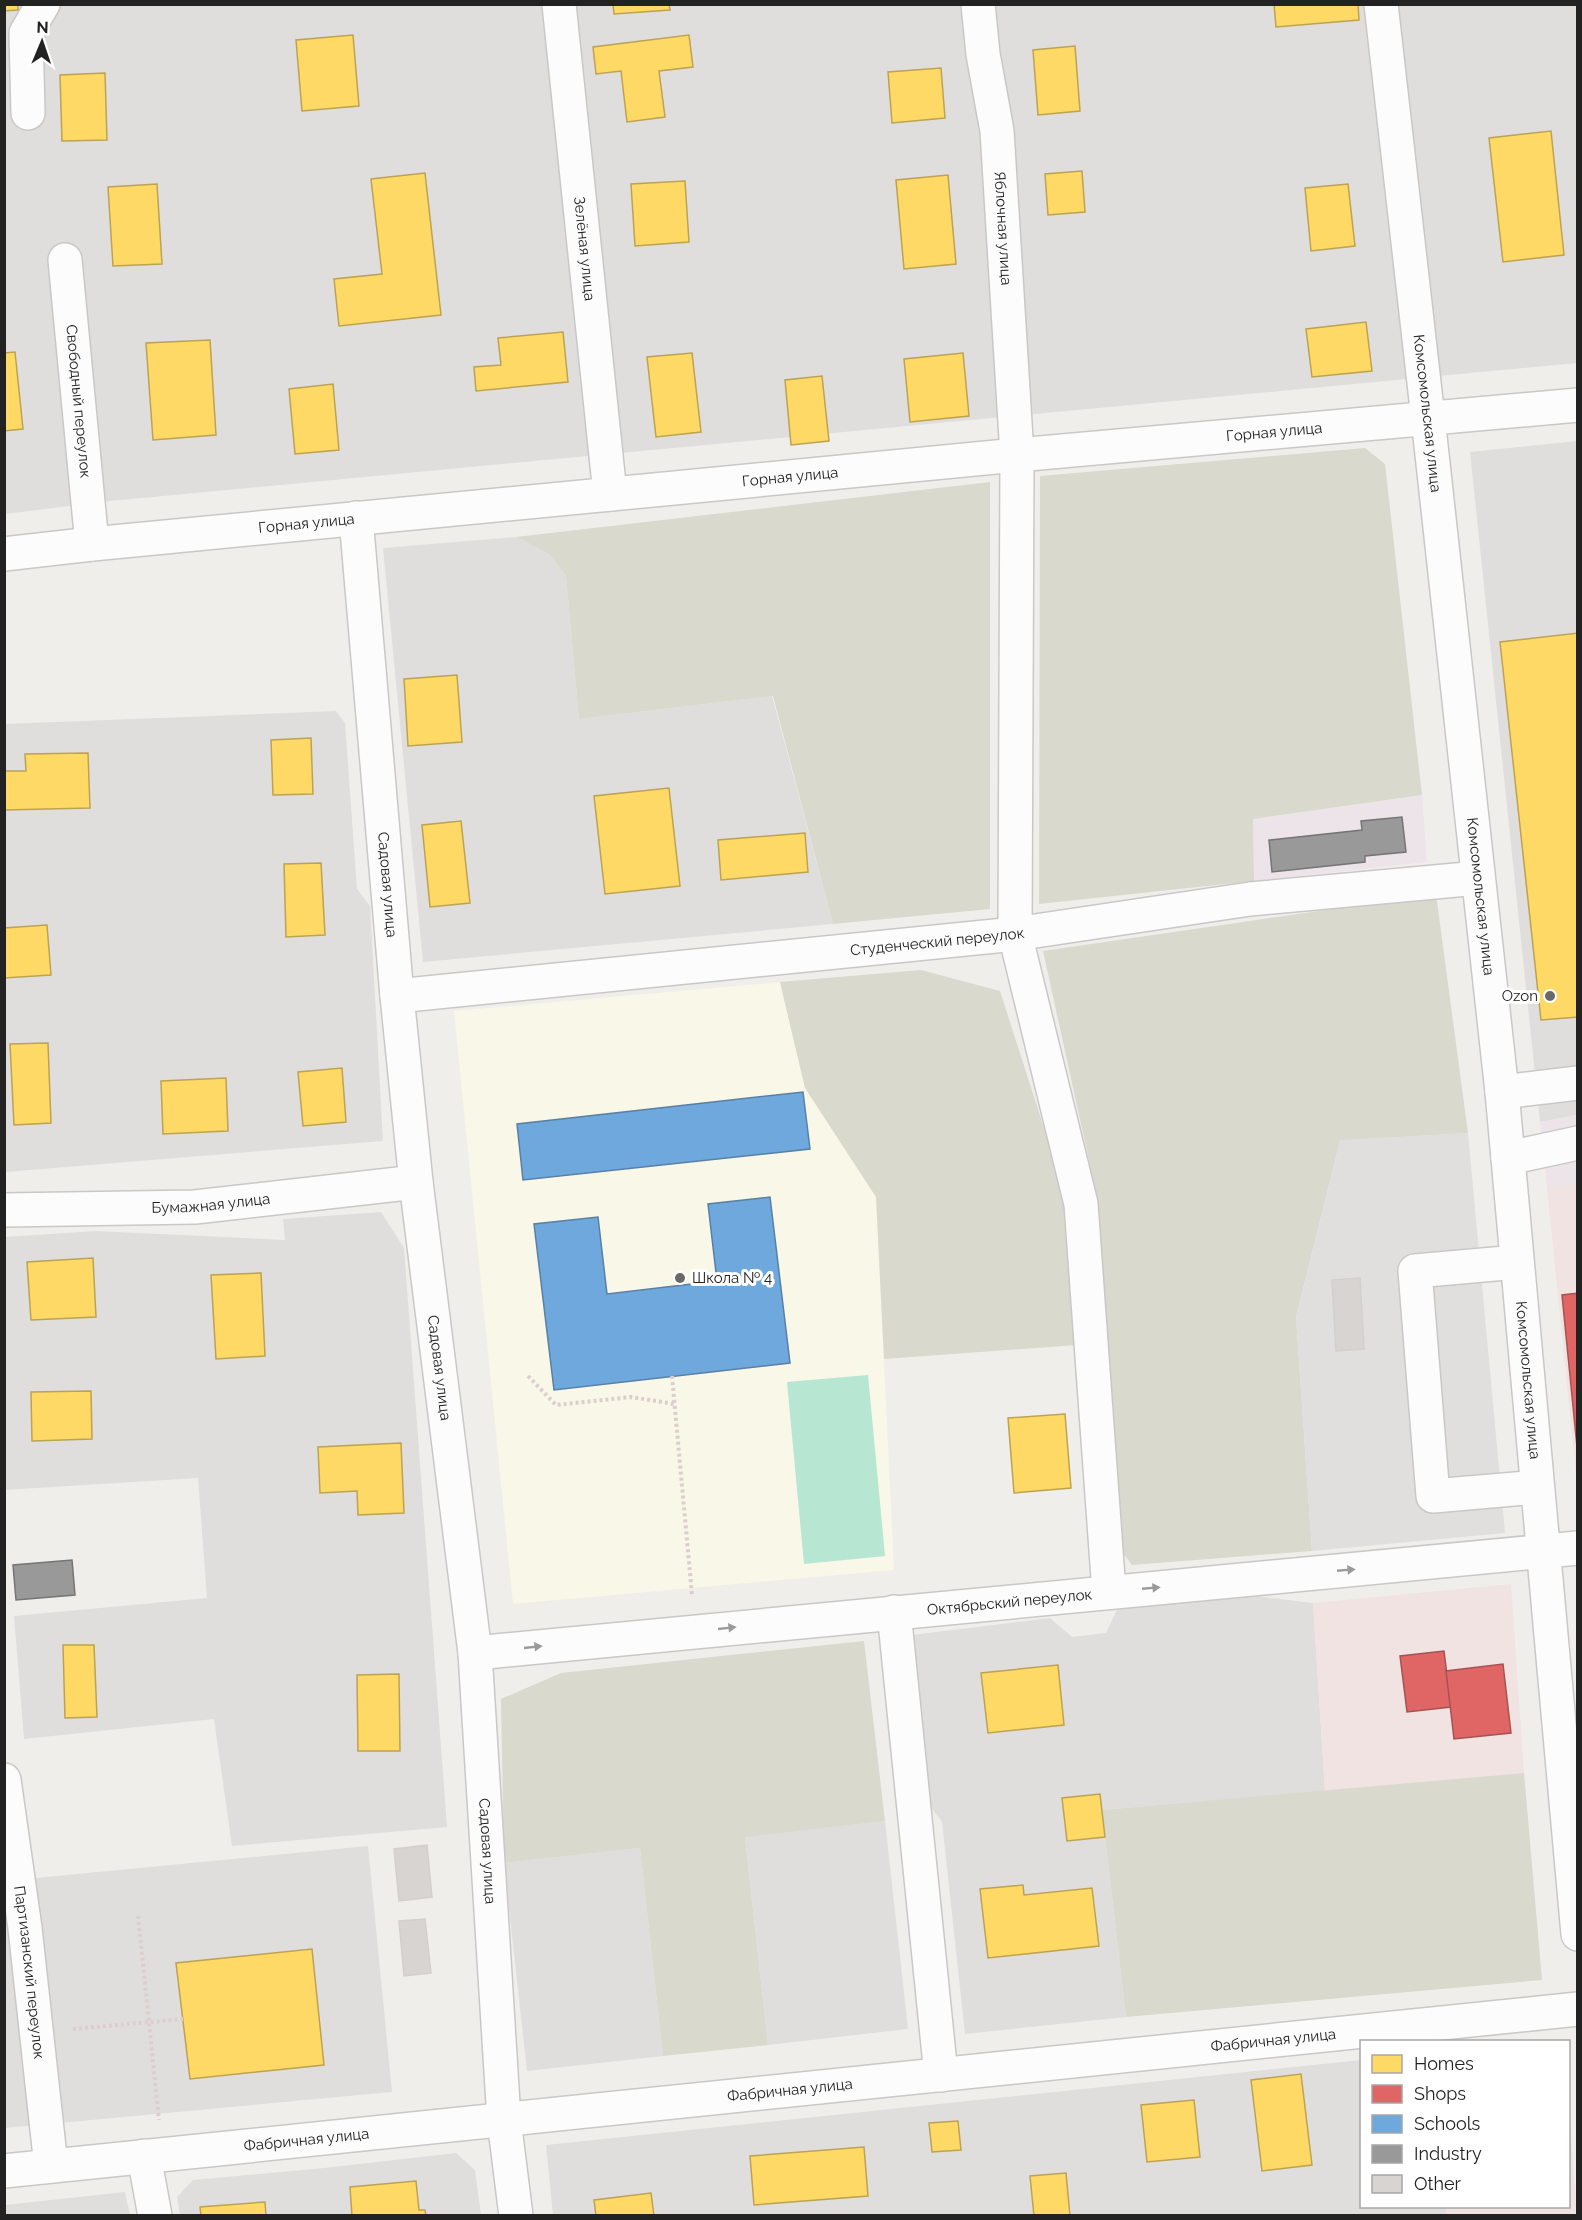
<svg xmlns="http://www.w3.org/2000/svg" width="1582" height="2220" viewBox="0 0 1582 2220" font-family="Raleway,sans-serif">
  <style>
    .residential { fill: #dfdedc }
    .commercial { fill: #f1e3e1 }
    .industrial { fill: #ede4e9 }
    .education { fill: #f8f7e8 }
    .construction { fill: #d9d9cd }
    .pitch { fill: #b7e6d2 }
    .parking { fill: #e0dfde }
    .homes { fill: #ffd966; stroke: #bda252; stroke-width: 1.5 }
    .shops { fill: #e06666; stroke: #a75252; stroke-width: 1.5 }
    .schools { fill: #6fa8dc; stroke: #5880a4; stroke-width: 1.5 }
    .industry { fill: #999; stroke: #757575; stroke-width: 1.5 }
    .building { fill: #d7d4d2; stroke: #d3d0cc; stroke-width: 1.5 }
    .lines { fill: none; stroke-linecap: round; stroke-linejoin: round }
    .minor-casing { stroke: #c9c8c7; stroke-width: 36 }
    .path { stroke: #dccecd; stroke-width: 4; stroke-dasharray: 3 3; stroke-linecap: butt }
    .minor { stroke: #fdfcfc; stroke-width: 33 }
    .oneway { fill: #9a9a9a }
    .poi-dot { fill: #6a6968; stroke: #fff; stroke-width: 2 }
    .labels { text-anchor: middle; stroke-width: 6; stroke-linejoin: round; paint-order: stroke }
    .street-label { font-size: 15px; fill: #222; stroke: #fff }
    .poi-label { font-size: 15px; fill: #222; stroke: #fff; text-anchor: end }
  </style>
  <rect width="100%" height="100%" fill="#f0eeeb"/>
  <g class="residential">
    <polygon points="4,5 1577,5 1577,363 110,501 5,514"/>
    <polygon points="1577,441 1577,1115 1540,1122 1470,452"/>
    <polygon points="516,537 549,554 566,576 579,719 772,696 833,924 423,962 383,548"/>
    <polygon points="336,711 345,723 357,889 370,906 383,1141 5,1172 4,724"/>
    <polygon points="381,1212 404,1248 447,1827 232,1846 214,1719 24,1739 14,1616 207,1598 198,1478 5,1490 5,1237 96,1231 285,1240 283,1219"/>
    <polygon points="1241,1594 1313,1603 1325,1791 1102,1810 1126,2017 965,2034 942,1822 930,1806 912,1635 1050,1618 1072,1637 1106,1633 1117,1610"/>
    <polygon points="885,1821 908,2029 768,2045 745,1836"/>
    <polygon points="368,1846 392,2092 5,2128 5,1881"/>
    <polygon points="640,1848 663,2056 527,2071 504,1863"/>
    <polygon points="1361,2060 1362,2206 1446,2207 1447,2215 553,2215 546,2145"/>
    <polygon points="456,2153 475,2170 481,2215 180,2215 177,2197 193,2180 324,2168"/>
    <polygon points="125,2192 130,2215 5,2215 5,2205"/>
  </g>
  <g class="commercial">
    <polygon points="1577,1184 1577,1484 1547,1188"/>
    <polygon points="1511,1584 1524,1773 1325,1791 1313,1603"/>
    <polygon points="1569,2111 1577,2215 1447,2215 1446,2207 1568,2206"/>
  </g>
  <g class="industrial">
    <polygon points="1422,795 1427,862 1254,881 1253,819"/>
    <polygon points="1577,1115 1577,1184 1547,1188 1540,1122"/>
  </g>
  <polygon class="education" points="780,982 805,1088 876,1197 894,1570 513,1604 454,1011"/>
  <g class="construction">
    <polygon points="1365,448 1385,464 1422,795 1253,819 1254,881 1039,904 1040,476"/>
    <polygon points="990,482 990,909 833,924 773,696 579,719 566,576 549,554 516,537"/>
    <polygon points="1436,894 1468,1133 1340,1141 1296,1317 1312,1551 1132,1565 1117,1545 1097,1197 1043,951"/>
    <polygon points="921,970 1000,991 1066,1196 1077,1345 884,1359 876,1197 805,1088 780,982"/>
    <polygon points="864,1641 885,1821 745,1837 768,2045 663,2056 640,1848 504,1863 501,1699 561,1673"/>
    <polygon points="1524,1773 1542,1980 1126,2017 1102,1810"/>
  </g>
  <polygon class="pitch" points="868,1375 885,1556 804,1564 787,1382"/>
  <polygon class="parking" points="1468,1133 1505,1533 1312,1551 1296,1317 1340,1140"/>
  <g class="homes">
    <polygon points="4,4 18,4 18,10 4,11"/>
    <polygon points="613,4 669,4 670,10 614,14"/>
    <polygon points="1274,4 1358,4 1359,20 1276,27"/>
    <polygon points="353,35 359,106 302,111 296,40"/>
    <polygon points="689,35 693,67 659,71 665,117 627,122 621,71 596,74 593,47"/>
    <polygon points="1075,46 1080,111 1038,115 1033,50"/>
    <polygon points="941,68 945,118 892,123 888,72"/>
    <polygon points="105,73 107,140 62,141 60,75"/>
    <polygon points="1551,131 1564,255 1503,262 1489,138"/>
    <polygon points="1082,171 1085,212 1048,215 1045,174"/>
    <polygon points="425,173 441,315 339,326 334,279 382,274 371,179"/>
    <polygon points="948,175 956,264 904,269 896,180"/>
    <polygon points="685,181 689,242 635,246 631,184"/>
    <polygon points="157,184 162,264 113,266 108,187"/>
    <polygon points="1348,184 1355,246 1311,251 1305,188"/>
    <polygon points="1366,322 1372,371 1312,377 1306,329"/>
    <polygon points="563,332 568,382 476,391 474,367 501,365 498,338"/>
    <polygon points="210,340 216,435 153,440 146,343"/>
    <polygon points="15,352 23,429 4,431 4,353"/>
    <polygon points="692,353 701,432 656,437 647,357"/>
    <polygon points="963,353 969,416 910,422 904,359"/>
    <polygon points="822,376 829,441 791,445 785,380"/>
    <polygon points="333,384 339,450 295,454 289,389"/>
    <polygon points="1578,633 1578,1017 1541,1020 1500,642"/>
    <polygon points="457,675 462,742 408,746 404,679"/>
    <polygon points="311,738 313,794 273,795 271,740"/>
    <polygon points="88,753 90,808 4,810 4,771 26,771 25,754"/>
    <polygon points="669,788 680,886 605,894 594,796"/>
    <polygon points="461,821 470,903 430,907 422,825"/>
    <polygon points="805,833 808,872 721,880 718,840"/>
    <polygon points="321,863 325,935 286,937 284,864"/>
    <polygon points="47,925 51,975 4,978 4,928"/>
    <polygon points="48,1043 51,1123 14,1125 10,1044"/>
    <polygon points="342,1068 346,1122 303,1126 298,1072"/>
    <polygon points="226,1078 228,1131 163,1134 161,1081"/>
    <polygon points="93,1258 96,1317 31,1320 27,1262"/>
    <polygon points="261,1273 265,1356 216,1359 211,1275"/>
    <polygon points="91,1391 92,1439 32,1441 31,1392"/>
    <polygon points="1065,1414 1071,1488 1014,1493 1008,1418"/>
    <polygon points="401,1443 404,1513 358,1515 357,1491 320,1493 318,1447"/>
    <polygon points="63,1645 94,1645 97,1717 65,1718"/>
    <polygon points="1058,1665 1064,1725 988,1733 981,1673"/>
    <polygon points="399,1674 400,1751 358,1751 357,1675"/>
    <polygon points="1100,1794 1105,1837 1067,1841 1062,1798"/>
    <polygon points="1023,1885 1024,1895 1092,1888 1099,1946 988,1958 980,1889"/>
    <polygon points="312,1949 324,2065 190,2079 176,1963"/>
    <polygon points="1301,2074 1312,2165 1262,2171 1251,2080"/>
    <polygon points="1194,2100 1200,2157 1147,2162 1141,2105"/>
    <polygon points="958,2121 961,2150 932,2152 929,2123"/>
    <polygon points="864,2147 868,2196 754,2205 750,2156"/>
    <polygon points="1066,2173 1070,2216 1034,2216 1030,2176"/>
    <polygon points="416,2181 419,2210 425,2210 426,2216 352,2216 350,2187"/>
    <polygon points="651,2193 654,2216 596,2216 594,2200"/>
    <polygon points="265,2202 266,2216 201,2216 200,2207"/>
  </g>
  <g class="shops">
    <polygon points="1578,1293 1578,1457 1562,1295"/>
    <polygon points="1444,1651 1451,1707 1407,1712 1400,1656"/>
    <polygon points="1503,1664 1511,1733 1454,1739 1446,1671"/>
  </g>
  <g class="schools">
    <polygon points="803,1092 810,1149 523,1180 517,1124"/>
    <polygon points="770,1197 790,1363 554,1390 534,1224 598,1217 607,1294 717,1281 708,1204"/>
  </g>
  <g class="industry">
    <polygon points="1402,817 1406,852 1365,856 1365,862 1272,872 1269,840 1362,830 1361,821"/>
    <polygon points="72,1560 75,1595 16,1600 13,1565"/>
  </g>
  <g class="building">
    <polygon points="1360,1278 1364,1349 1336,1351 1332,1280"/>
    <polygon points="427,1845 432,1897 399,1901 394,1849"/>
    <polygon points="425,1919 431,1973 404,1976 399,1921"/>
  </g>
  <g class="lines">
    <defs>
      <g id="minor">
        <path id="s1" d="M559,4L610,494"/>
        <path id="s2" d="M978,4L983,54L997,131L1017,455L1015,934L1081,1204L1109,1592"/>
        <path id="s3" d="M1381,4L1428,418L1502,1092L1578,1934"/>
        <polyline points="28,113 26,33 43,4"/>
        <path id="s4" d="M65,260L92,544"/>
        <path id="s5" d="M356,518L397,996L416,1182L475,1653L504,2120L516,2216"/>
        <path id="s6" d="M4,554L92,544L1017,455L1578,405"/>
        <path id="s7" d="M397,996L1015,934L1250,899L1478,878"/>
        <polyline points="1502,1092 1578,1083"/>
        <polyline points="1508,1158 1578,1143"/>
        <path id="s8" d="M4,1210L195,1207L416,1182"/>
        <polyline points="1517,1262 1415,1271 1433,1496 1537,1487"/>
        <polyline points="894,1612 941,2075"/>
        <path id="s9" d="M475,1653L1578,1548"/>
        <path id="s10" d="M4,1780L25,1928L51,2166"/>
        <polyline points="144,2156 155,2216"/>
        <path id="s11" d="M4,2171L1578,2009"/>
      </g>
    </defs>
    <use href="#minor" class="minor-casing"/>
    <g class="path">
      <polyline points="528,1376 556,1405 631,1397 674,1404"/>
      <polyline points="672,1376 692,1595"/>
      <polyline points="138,1916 159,2120"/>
      <polyline points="73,2029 183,2019"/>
    </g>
    <use href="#minor" class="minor"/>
  </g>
  <defs><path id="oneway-solid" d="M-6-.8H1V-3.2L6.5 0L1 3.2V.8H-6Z" transform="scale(1.5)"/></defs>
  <g class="oneway">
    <use href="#oneway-solid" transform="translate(1346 1570) rotate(-5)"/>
    <use href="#oneway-solid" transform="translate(1151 1588) rotate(-5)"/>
    <use href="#oneway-solid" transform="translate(727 1628) rotate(-6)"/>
    <use href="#oneway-solid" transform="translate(533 1647) rotate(-6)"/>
  </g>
  <g class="poi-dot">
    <circle cx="1550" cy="996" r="6"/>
    <circle cx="680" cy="1278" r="6"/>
  </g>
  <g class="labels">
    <g class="street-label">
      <text dy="5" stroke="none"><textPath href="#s2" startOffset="226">Яблочная улица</textPath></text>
      <text dy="5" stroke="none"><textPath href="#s1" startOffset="246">Зелёная улица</textPath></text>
      <text dy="5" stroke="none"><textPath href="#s4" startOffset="142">Свободный переулок</textPath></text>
      <text dy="5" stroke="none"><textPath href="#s3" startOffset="412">Комсомольская улица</textPath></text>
      <text dy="5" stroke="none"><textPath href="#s6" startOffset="1276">Горная улица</textPath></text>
      <text dy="5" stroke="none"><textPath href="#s6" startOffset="790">Горная улица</textPath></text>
      <text dy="5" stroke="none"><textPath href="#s6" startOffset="304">Горная улица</textPath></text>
      <text dy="5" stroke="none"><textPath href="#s5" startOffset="368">Садовая улица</textPath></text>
      <text dy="5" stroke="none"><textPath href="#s3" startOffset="898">Комсомольская улица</textPath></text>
      <text dy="5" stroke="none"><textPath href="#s7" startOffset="543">Студенческий переулок</textPath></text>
      <text dy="5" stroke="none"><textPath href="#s8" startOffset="207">Бумажная улица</textPath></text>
      <text dy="5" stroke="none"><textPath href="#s5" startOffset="854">Садовая улица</textPath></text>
      <text dy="5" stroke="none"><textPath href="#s3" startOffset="1384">Комсомольская улица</textPath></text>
      <text dy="5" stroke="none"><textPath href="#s9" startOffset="537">Октябрьский переулок</textPath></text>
      <text dy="5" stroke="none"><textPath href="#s5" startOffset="1340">Садовая улица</textPath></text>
      <text dy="5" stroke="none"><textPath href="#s10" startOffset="194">Партизанский переулок</textPath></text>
      <text dy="5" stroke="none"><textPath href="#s11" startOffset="1276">Фабричная улица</textPath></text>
      <text dy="5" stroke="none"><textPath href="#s11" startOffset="790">Фабричная улица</textPath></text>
      <text dy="5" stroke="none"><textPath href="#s11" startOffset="304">Фабричная улица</textPath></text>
    </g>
    <g class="poi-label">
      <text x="1538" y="1001">Ozon</text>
      <text x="692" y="1283" text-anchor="start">Школа № 4</text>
    </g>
  </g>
  <rect width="1582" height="2220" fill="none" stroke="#222222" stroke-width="12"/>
  <rect x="1360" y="2040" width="210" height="168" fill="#ffffff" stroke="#a7a7a7" stroke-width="1.5"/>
  <rect x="1372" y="2055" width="30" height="18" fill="#ffd966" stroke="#a7a7a7" stroke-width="1.5"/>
  <text x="1414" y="2070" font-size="18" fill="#222222">Homes</text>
  <rect x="1372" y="2085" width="30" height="18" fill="#e06666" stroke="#a7a7a7" stroke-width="1.5"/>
  <text x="1414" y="2100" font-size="18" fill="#222222">Shops</text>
  <rect x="1372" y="2115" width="30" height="18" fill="#6fa8dc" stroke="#a7a7a7" stroke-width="1.5"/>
  <text x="1414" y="2130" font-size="18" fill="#222222">Schools</text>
  <rect x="1372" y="2145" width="30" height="18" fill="#999999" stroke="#a7a7a7" stroke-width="1.5"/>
  <text x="1414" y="2160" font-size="18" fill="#222222">Industry</text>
  <rect x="1372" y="2175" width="30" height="18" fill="#d7d4d2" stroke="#a7a7a7" stroke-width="1.5"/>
  <text x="1414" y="2190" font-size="18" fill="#222222">Other</text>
  <g transform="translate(42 42) rotate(2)" stroke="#ffffff" stroke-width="4.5" paint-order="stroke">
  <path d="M0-4.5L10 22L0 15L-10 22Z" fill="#222222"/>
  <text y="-9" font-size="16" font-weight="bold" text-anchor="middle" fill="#222222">N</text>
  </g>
</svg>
